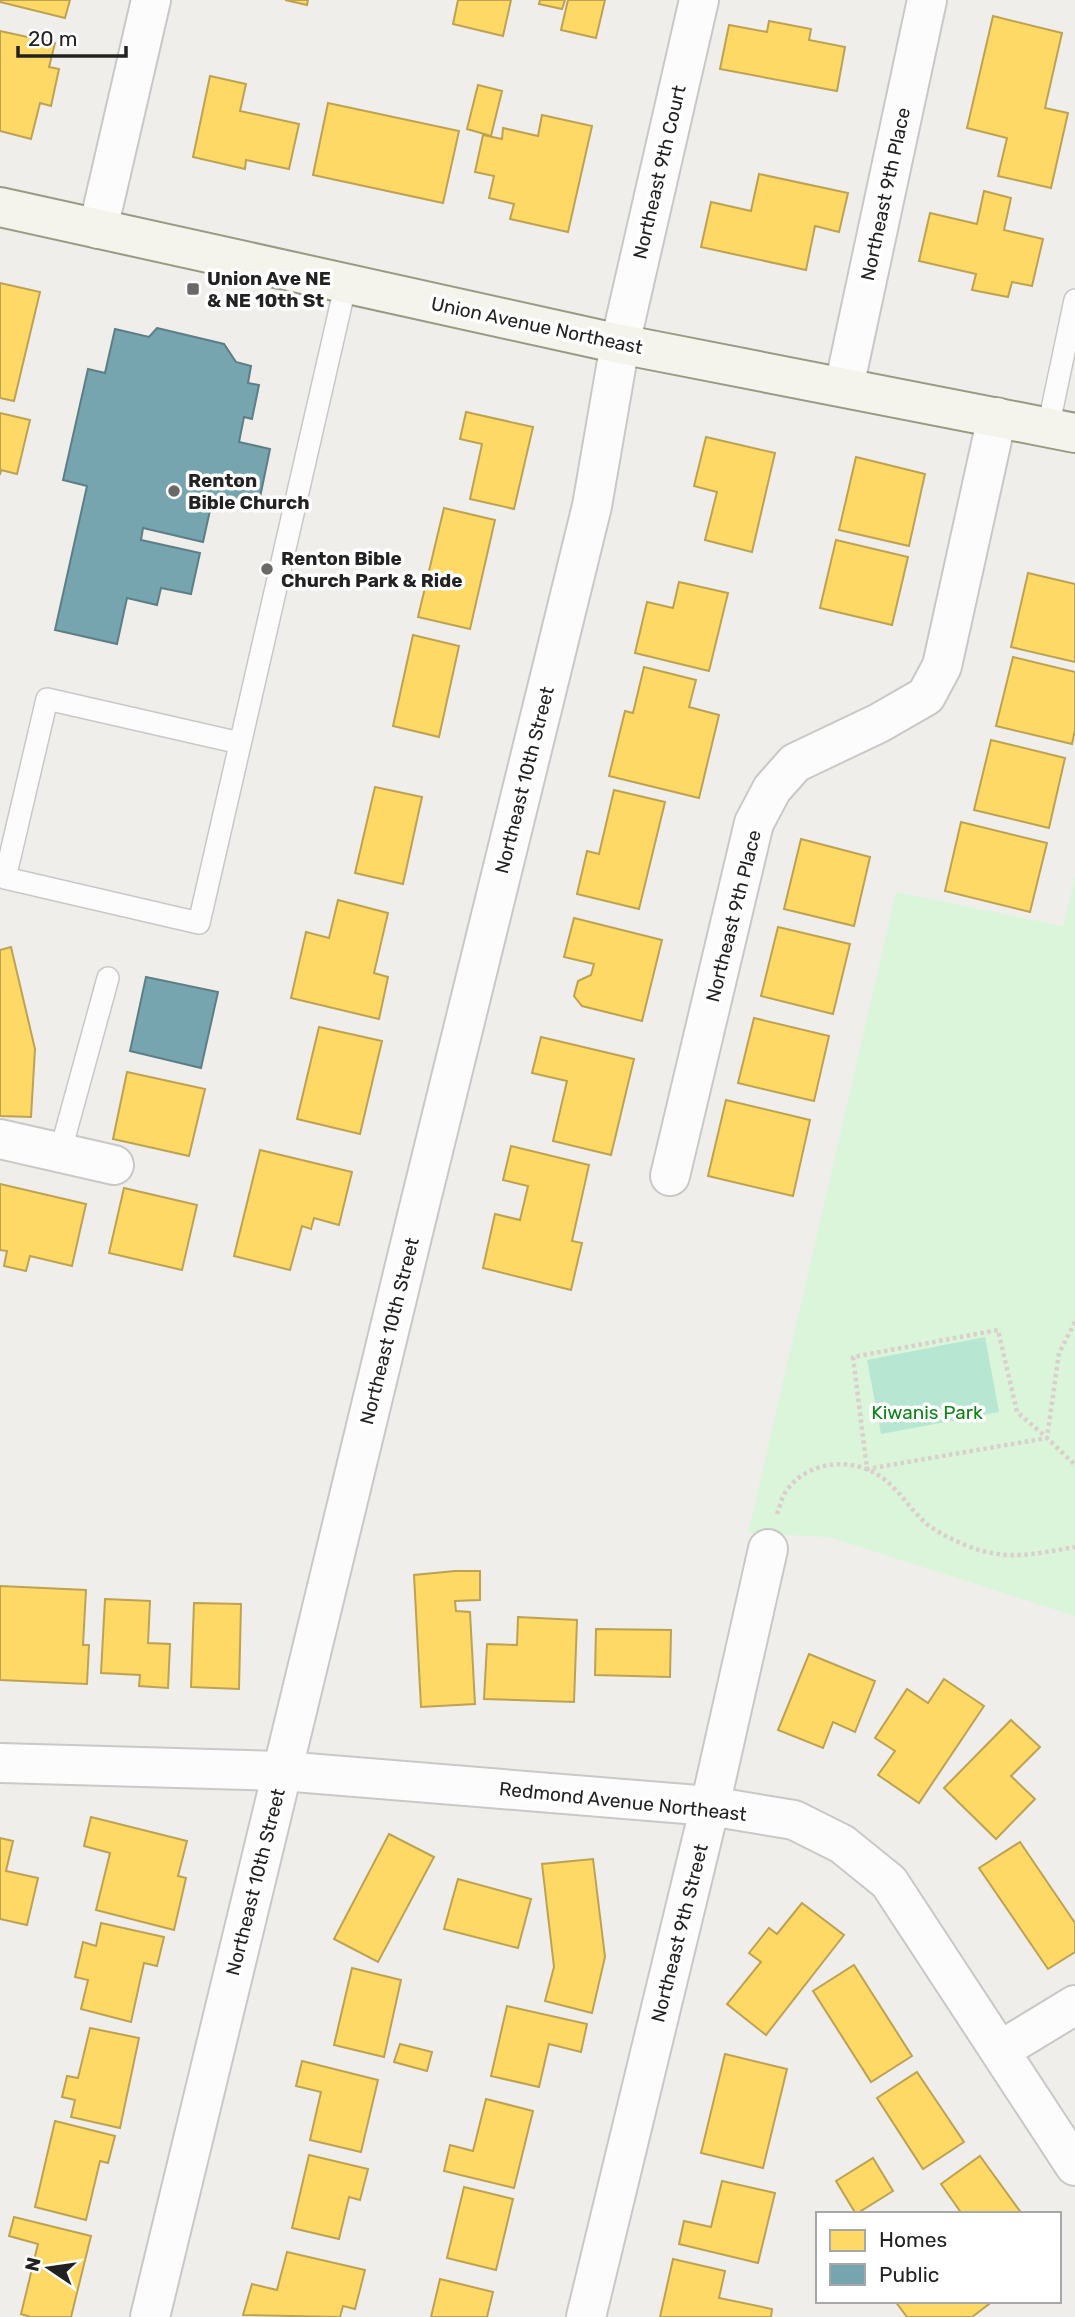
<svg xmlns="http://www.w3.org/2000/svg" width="1075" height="2317" viewBox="0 0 1075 2317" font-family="Rubik,sans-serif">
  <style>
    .park { fill: #daf5da }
    .pitch { fill: #b7e6d2 }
    .homes { fill: #ffd966; stroke: #bda252; stroke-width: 2 }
    .public { fill: #76a5af; stroke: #5d7e85; stroke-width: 2 }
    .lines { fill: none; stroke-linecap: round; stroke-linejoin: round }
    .lane-casing { stroke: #c9c8c7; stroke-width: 24 }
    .street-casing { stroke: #c9c8c7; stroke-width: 42 }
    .secondary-casing { stroke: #999a82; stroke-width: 42 }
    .path { stroke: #dccecd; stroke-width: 4.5; stroke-dasharray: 3.5 3.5; stroke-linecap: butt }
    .lane { stroke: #fdfcfc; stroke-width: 21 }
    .street { stroke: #fdfcfc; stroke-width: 38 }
    .secondary { stroke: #f4f4ed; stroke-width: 38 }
    .poi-dot { fill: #6a6968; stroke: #fff; stroke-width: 2.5 }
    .labels { text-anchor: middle; stroke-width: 7; stroke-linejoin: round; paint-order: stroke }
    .street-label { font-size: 19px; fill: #222; stroke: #fff }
    .poi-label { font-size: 19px; font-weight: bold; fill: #222; stroke: #fff; text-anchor: start }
    .park-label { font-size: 19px; fill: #0c8416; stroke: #fff }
  </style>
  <rect width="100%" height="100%" fill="#f0eeeb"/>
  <polygon class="park" points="1075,876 1075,1616 829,1537 748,1533 896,892 1063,926"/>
  <polygon class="pitch" points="985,1337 999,1412 881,1434 867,1360"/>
  <g class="homes">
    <polygon points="1,0 70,0 65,18 0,2"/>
    <polygon points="285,0 308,0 307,5"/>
    <polygon points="458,0 511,0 503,36 453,24"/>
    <polygon points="540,0 565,0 562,9 539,4"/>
    <polygon points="568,0 605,0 596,38 561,30"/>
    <polygon points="993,16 1062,33 1045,108 1068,113 1051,188 998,176 1007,138 967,128"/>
    <polygon points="769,21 811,29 809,40 845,47 837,91 720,69 729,25 767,32"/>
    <polygon points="0,31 55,43 49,67 59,69 51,106 40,103 31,139 0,131"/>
    <polygon points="210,76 246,84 240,111 299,124 289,169 246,160 245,169 193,157"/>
    <polygon points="478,85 502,91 491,136 467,129"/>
    <polygon points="328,103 459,131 443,203 313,175"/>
    <polygon points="542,115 592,126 568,232 510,219 514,204 489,198 494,176 475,172 483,135 502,139 503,128 538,136"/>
    <polygon points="759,174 848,193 839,232 815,226 806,270 701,247 711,202 751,211"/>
    <polygon points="984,191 1011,198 1004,230 1043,239 1032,286 1012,282 1008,297 972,290 976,274 919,261 930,213 977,224"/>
    <polygon points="0,283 40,292 14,401 0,398"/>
    <polygon points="466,412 533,427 514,509 470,499 482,444 460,439"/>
    <polygon points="0,413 30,420 17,474 1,470 0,475"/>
    <polygon points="706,437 775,453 752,552 705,540 717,492 694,486"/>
    <polygon points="856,457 925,474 909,546 839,530"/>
    <polygon points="444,508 495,520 470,629 418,617"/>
    <polygon points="836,540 908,557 892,625 820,608"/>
    <polygon points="1028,573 1075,584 1075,662 1011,647"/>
    <polygon points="679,582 728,593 709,671 635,653 647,602 673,608"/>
    <polygon points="413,635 459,646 439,737 393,726"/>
    <polygon points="1013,657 1075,672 1075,730 1072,744 996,726"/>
    <polygon points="644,667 696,680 689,707 719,715 699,798 609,776 625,711 633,713"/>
    <polygon points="991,740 1065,758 1049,828 974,810"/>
    <polygon points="375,787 422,797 403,884 355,873"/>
    <polygon points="614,790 665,802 639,909 577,894 587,851 599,854"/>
    <polygon points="961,822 1047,843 1030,912 945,891"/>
    <polygon points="801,839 870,857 854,926 784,909"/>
    <polygon points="338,900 388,913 374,973 388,977 379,1019 291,998 306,932 329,938"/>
    <polygon points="574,918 662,940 642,1021 582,1006 574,996 578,981 591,975 594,964 564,957"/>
    <polygon points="778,927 850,944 833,1014 761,996"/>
    <polygon points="11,947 35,1049 31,1117 0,1116 0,950"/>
    <polygon points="754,1018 829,1036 814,1101 738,1083"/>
    <polygon points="319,1027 382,1041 360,1134 297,1119"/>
    <polygon points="541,1037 634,1059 611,1155 553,1141 567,1081 532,1073"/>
    <polygon points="127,1072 205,1089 189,1156 113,1139"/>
    <polygon points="726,1100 810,1120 793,1196 708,1176"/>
    <polygon points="511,1146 589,1165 572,1241 582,1243 571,1290 483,1268 495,1214 520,1220 528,1186 503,1180"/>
    <polygon points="260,1150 352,1172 339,1225 314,1218 311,1229 302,1226 290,1270 234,1256"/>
    <polygon points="0,1184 86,1204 72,1266 30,1256 26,1271 4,1266 7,1251 0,1250"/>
    <polygon points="124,1188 197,1205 182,1270 109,1253"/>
    <polygon points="455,1571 480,1571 480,1600 455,1601 456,1611 470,1612 475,1704 421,1707 414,1575"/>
    <polygon points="0,1586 86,1590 83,1645 89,1645 87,1684 0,1680"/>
    <polygon points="105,1599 150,1601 148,1643 170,1644 168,1688 139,1686 140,1675 101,1673"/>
    <polygon points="194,1603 241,1604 239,1689 191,1687"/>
    <polygon points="518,1617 577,1620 574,1702 484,1699 487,1644 517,1645"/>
    <polygon points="596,1629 671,1630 670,1677 595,1675"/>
    <polygon points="809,1654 875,1681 855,1732 833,1722 823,1748 778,1730"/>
    <polygon points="944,1679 984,1706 919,1803 878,1775 895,1751 875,1738 907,1689 928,1703"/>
    <polygon points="1011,1720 1040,1747 1011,1776 1035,1799 996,1839 944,1788"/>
    <polygon points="91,1817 187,1841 178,1876 186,1878 174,1930 96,1910 110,1853 84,1846"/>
    <polygon points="389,1834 434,1857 378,1962 334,1939"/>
    <polygon points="0,1838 13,1841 6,1871 38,1878 27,1925 0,1919"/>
    <polygon points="1020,1842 1075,1923 1075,1952 1048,1969 979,1868"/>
    <polygon points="593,1859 605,1957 592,2013 545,2001 554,1967 542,1864"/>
    <polygon points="458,1879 531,1899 518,1948 444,1929"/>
    <polygon points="802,1903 844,1935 766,2035 727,2004 761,1962 749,1953 769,1928 777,1934"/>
    <polygon points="101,1923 164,1937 157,1966 144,1963 131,2022 81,2009 88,1980 75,1977 83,1942 96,1946"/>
    <polygon points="854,1965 912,2056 871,2082 813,1991"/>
    <polygon points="352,1968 401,1980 384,2057 334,2045"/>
    <polygon points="507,2006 587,2024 581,2052 549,2044 539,2087 491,2076"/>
    <polygon points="90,2028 139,2038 120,2128 71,2117 75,2100 62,2097 67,2076 78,2078"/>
    <polygon points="400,2044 432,2052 427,2071 394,2062"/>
    <polygon points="725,2054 787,2069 763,2168 701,2153"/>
    <polygon points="302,2061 378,2080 361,2152 310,2140 321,2092 296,2086"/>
    <polygon points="917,2072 964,2142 923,2169 877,2098"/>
    <polygon points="486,2099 533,2111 514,2188 444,2171 450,2145 473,2151"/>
    <polygon points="55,2121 115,2136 108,2163 100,2161 86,2220 35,2207"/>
    <polygon points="309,2155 368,2169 360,2200 349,2197 339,2239 292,2228"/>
    <polygon points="980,2156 1022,2214 962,2214 941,2184"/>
    <polygon points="873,2158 893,2191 856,2214 836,2181"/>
    <polygon points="722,2181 775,2193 758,2263 679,2244 684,2221 711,2227"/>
    <polygon points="464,2187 513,2199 496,2270 447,2258"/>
    <polygon points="14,2217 91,2236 71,2317 31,2317 21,2314 38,2244 9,2236"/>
    <polygon points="287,2252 365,2270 355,2309 343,2306 340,2317 243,2315 252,2284 277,2290"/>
    <polygon points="673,2259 725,2271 719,2298 772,2309 771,2317 660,2317"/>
    <polygon points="440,2279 493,2292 487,2317 431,2317"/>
    <polygon points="895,2301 993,2301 972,2317 907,2317"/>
  </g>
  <g class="public">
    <polygon points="157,328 224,344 236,362 251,366 248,383 259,385 252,419 244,417 239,442 270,449 258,507 213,497 203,542 143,528 141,540 200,553 191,594 161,588 157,605 127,598 117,644 55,630 87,486 63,480 88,369 105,373 115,329 149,337"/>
    <polygon points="146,977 218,992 201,1068 130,1051"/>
  </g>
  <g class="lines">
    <defs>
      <g id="lane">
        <polyline points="1048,428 1075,300"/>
        <polyline points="240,743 47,699 5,878 199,923 346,283"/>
        <polyline points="60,1153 108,978"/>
      </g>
      <g id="street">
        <polyline points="98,229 151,0"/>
        <polyline points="844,387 927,0"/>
        <polyline points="0,1139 114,1165"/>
        <polyline points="670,1176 754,823 772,789 795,763 879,723 926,696 942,666 997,417"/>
        <polyline points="0,1763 282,1771 710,1806 794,1820 842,1844 889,1882 1075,2166"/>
        <polyline points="1001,2050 1075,2005"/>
        <polyline points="150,2317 416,1220 592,506 620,344 699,0"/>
        <polyline points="586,2317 710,1806 768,1549"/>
      </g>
      <polyline id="secondary" points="0,207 620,344 1075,433"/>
    </defs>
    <use href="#lane" class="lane-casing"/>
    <use href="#street" class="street-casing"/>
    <use href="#secondary" class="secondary-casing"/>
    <g class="path">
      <polyline points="1075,1322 1059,1353 1047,1438 1017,1412 998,1330 853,1357 867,1469 1047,1438 1075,1465"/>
      <path d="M777,1514C780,1506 782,1496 787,1490C808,1461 850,1457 878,1475C898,1487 910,1510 927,1524C938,1533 952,1539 965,1545C1007,1562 1032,1554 1075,1547"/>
    </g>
    <use href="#lane" class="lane"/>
    <use href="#street" class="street"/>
    <use href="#secondary" class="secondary"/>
  </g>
  <g class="poi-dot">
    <rect x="186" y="282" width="14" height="14" rx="3.5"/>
    <circle cx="174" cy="491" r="7"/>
    <circle cx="267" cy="569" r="7"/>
  </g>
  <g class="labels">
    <g class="street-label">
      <text transform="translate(659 172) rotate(-77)" y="7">Northeast 9th Court</text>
      <text transform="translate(885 194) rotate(-78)" y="7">Northeast 9th Place</text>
      <text transform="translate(537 325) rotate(12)" y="7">Union Avenue Northeast</text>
      <text transform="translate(524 780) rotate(-76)" y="7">Northeast 10th Street</text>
      <text transform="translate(733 916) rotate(-76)" y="7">Northeast 9th Place</text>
      <text transform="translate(389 1331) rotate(-76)" y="7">Northeast 10th Street</text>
      <text transform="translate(623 1801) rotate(6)" y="7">Redmond Avenue Northeast</text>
      <text transform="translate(255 1882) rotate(-76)" y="7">Northeast 10th Street</text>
      <text transform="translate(679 1933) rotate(-76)" y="7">Northeast 9th Street</text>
    </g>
    <g class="poi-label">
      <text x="207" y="285">Union Ave NE<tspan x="207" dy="22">&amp; NE 10th St</tspan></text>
      <text x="188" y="487">Renton<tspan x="188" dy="22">Bible Church</tspan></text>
      <text x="281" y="565">Renton Bible<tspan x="281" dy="22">Church Park &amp; Ride</tspan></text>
    </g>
    <g class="park-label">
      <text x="927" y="1419">Kiwanis Park</text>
    </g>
  </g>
  <rect x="816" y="2212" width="245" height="91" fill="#ffffff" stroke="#a7a7a7" stroke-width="2"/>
  <rect x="830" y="2230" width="35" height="21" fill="#ffd966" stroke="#a7a7a7" stroke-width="2"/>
  <text x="879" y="2247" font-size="21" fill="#222222">Homes</text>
  <rect x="830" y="2264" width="35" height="21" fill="#76a5af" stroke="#a7a7a7" stroke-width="2"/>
  <text x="879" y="2282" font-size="21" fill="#222222">Public</text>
  <g transform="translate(49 2268) rotate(283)" stroke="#ffffff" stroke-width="5" paint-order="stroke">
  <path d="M0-5L12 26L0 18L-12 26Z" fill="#222222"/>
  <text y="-10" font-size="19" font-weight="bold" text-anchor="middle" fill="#222222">N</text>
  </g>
  <path d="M18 46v10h108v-10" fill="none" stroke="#222222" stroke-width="3.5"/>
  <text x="28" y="46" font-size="21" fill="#222222" stroke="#ffffff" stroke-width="5" paint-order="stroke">20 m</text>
</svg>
